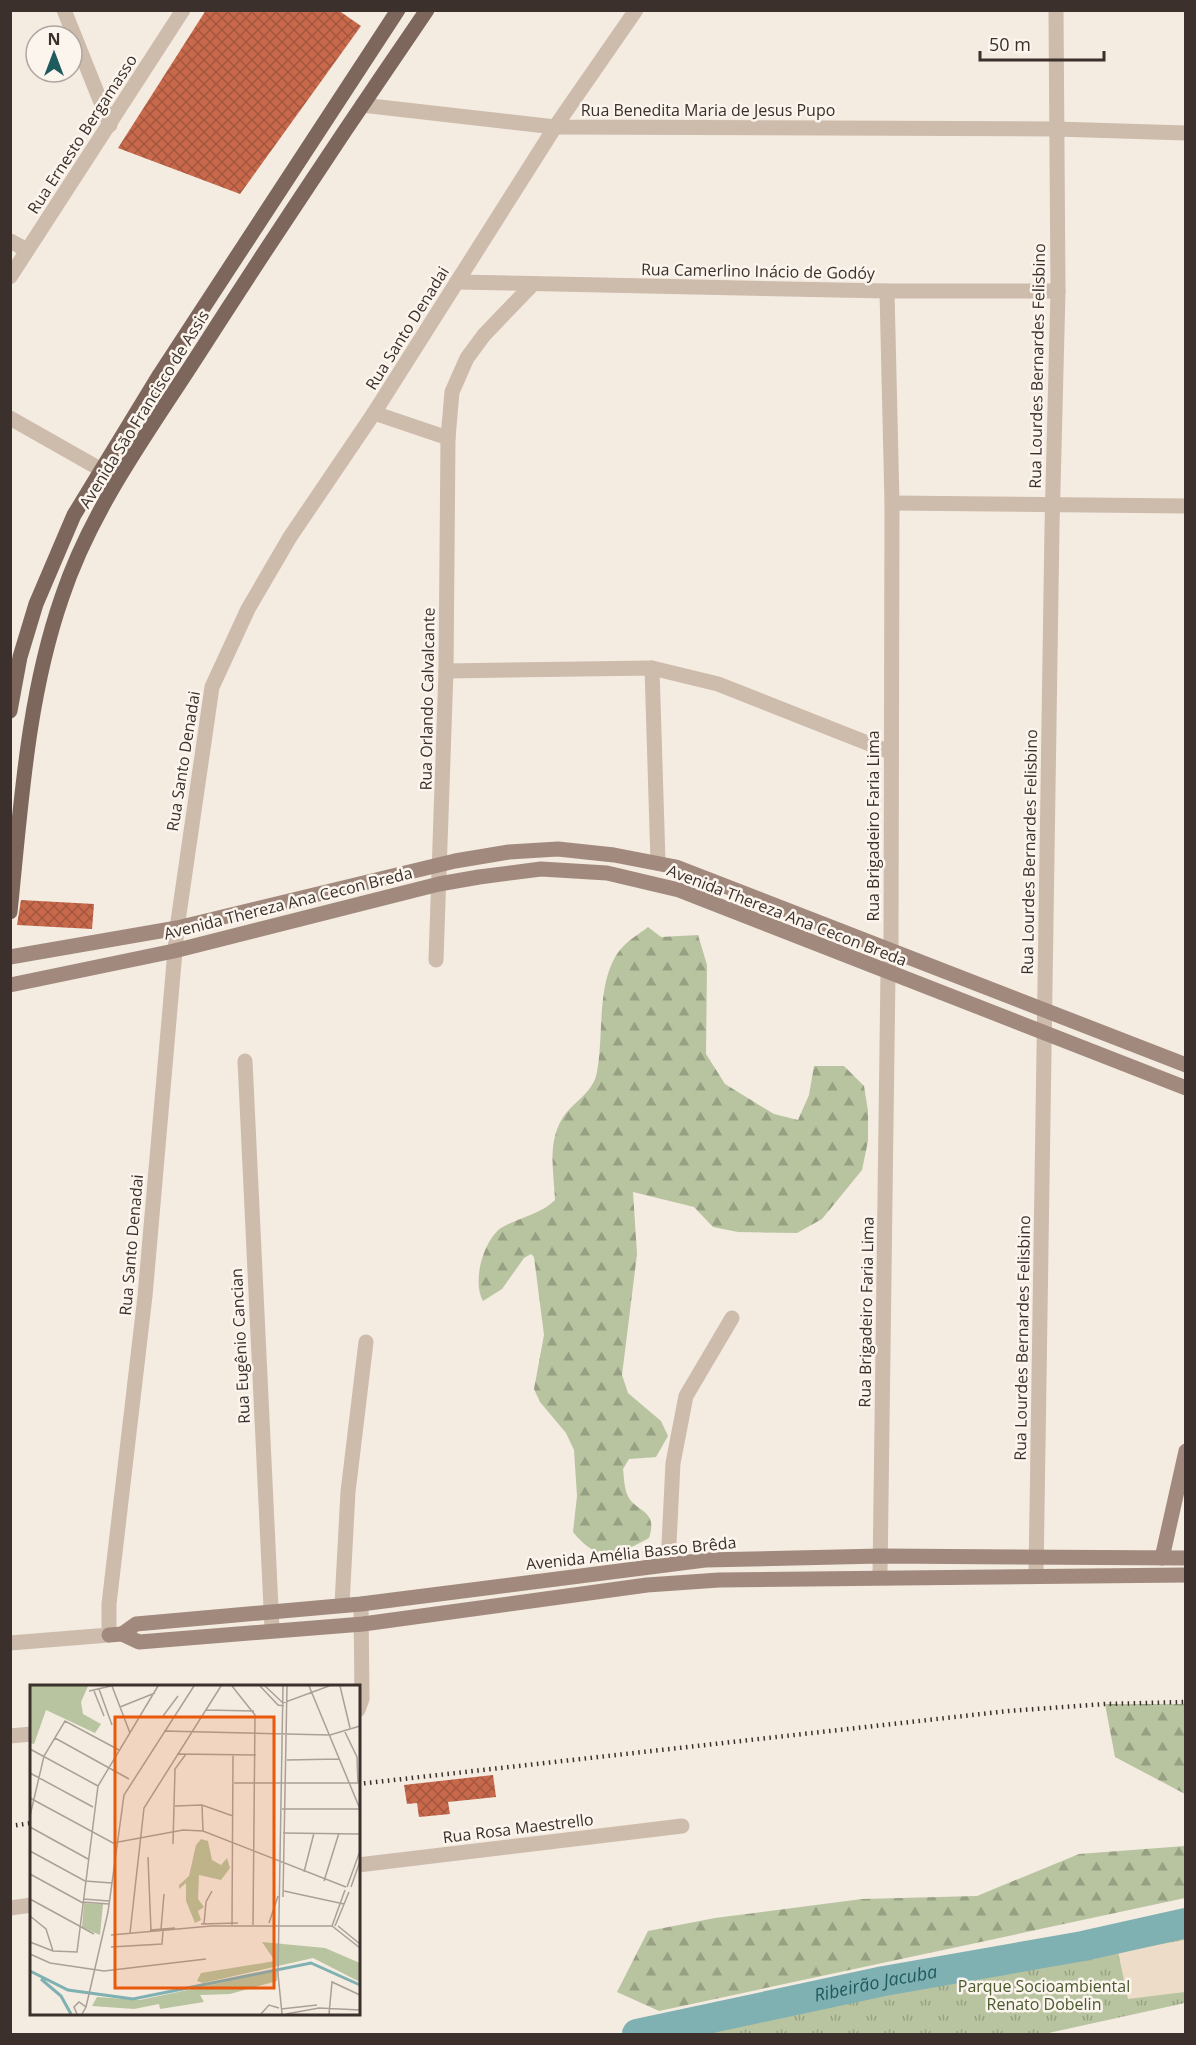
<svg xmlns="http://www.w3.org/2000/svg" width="1196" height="2045" viewBox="0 0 1196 2045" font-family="'Open Sans',sans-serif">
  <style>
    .forest { fill: url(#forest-firs) }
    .park { fill: url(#park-tufts) }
    .plaza { fill: #ecdcc8 }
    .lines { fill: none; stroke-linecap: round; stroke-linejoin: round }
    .river { stroke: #7fb0b2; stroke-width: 30 }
    .building { fill: url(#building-cross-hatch) }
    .street { stroke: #cdbbac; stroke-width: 15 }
    .secondary { stroke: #a18a7d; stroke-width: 15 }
    .primary { stroke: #7d675c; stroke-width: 15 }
    .rail { stroke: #3b302b; stroke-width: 4.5; stroke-dasharray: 1.5 4.5; stroke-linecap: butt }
    .labels { text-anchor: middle; stroke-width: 5; stroke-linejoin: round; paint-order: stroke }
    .street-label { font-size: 16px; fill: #3b302b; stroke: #fbf5ee }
    .park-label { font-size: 16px; fill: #4a5a2e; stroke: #fbf5ee }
    .water-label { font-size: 18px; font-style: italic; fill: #1f5a5e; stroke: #fbf5ee }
    .inset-river { fill: none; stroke: #7fb0b2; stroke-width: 3 }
    .inset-road { fill: none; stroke: #aaa098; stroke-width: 1.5 }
    .view { fill: #e8590c; fill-opacity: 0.15; stroke: #e8590c; stroke-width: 3 }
    .inset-edge { fill: none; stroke: #3b302b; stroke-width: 3 }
  </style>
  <defs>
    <pattern id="forest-firs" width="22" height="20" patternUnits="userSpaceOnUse" patternTransform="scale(1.5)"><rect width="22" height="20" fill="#b8c4a0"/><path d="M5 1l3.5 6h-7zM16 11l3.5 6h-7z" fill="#97a083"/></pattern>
    <pattern id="park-tufts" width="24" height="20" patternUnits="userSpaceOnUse" patternTransform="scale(1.5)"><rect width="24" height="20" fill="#b8c4a0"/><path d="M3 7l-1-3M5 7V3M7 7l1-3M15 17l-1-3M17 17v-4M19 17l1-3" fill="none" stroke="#97a083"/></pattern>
    <pattern id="building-cross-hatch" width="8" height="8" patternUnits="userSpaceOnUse" patternTransform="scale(1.5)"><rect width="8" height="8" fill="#c8694b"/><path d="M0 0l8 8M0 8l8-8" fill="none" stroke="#a4573f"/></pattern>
  </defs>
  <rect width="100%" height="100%" fill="#f4ebe1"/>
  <g class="forest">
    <path d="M648,927L661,937L698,935L707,965L706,1054L725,1084L774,1114L798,1120L809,1095L814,1066H844L864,1086L868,1111V1141L862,1170L822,1219L797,1233L738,1232L713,1227L694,1207L633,1192L637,1254L622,1375L628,1393L661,1421L668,1436L656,1457L629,1459L623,1469C624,1477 624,1486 627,1494C634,1513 659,1508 649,1538C616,1556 599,1564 573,1532L577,1496L574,1450L566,1433L540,1402L534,1389L544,1335L534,1257L531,1254L524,1258L502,1289L483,1301C472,1282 483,1241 501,1228C519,1217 540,1215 555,1200C554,1173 547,1144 562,1119C572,1102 593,1094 597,1072C604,1036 596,980 620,950C627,941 639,934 648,927Z"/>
    <polygon points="1105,1704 1185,1704 1185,1794 1115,1757"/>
    <polygon points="1185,1846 1185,1898 659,2011 617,1992 648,1931 715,1918 862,1899 977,1896 1079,1854"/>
  </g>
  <polygon class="park" points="1185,1927 1185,2003 1044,2034 678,2034"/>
  <polygon class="plaza" points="1184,1940 1185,1992 1128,1999 1118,1952"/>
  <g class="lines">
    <path class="river" id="s1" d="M637,2034L884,1981L1083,1946L1186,1923"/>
  </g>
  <g class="building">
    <polygon points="206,10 338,10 361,26 240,194 118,148"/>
    <polygon points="21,900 94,904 92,929 17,925"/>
    <polygon points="493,1775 496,1797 448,1802 450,1814 419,1817 417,1803 407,1804 404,1785"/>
  </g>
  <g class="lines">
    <g class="street">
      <polyline points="64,10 110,125"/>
      <polyline points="362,105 555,127 1056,129 1186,133"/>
      <polyline points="10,241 27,250"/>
      <polyline points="10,277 183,10"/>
      <polyline points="457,282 887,291 1058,291"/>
      <polyline points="374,413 448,438"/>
      <polyline points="10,418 100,469"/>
      <polyline points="892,503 1186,506"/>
      <polyline points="652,668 658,862"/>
      <polyline points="446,671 652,668 718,684 890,752"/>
      <polyline points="436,960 446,671 448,438 452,392 467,358 484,335 532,285"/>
      <polyline points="245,1061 272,1629"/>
      <polyline points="668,1564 673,1463 686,1396 732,1318"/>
      <polyline points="880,1576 888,972 891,949 892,503 887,291"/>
      <polyline points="1036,1576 1052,527 1058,291 1056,10"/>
      <polyline points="342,1604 348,1492 366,1342"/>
      <polyline points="10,1643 109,1635 109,1604 145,1296 177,928 212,687 248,609 290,537 374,413 555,127 636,10"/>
      <polyline points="358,1710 362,1699 361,1604"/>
      <polyline points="10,1736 32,1734"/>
      <polyline points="358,1865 682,1826"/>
      <polyline points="10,1908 32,1905"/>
    </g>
    <g class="secondary">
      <polyline points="10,957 177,928 455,861 509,852 558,849 614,855 676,867 1186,1065"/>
      <polyline points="10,985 174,951 439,884 479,877 541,869 607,873 679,890 1186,1088"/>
      <polyline points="1162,1558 1186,1451"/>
      <polyline points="122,1634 136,1624 361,1604 705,1560 881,1556 1186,1558"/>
      <polyline points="109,1635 122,1634 139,1642 363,1624 647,1585 719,1580 1186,1575"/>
    </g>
    <g class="primary">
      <polyline points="10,711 20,657 36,604 74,515 160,374 398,10"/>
      <path d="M10,912C21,806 27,698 62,597C91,510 147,434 196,358C271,241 348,125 427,10"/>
    </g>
    <g class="rail">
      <polyline points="358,1784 1008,1711 1105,1704 1186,1702"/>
      <polyline points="10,1826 32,1823"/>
    </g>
  </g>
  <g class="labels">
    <g class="street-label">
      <text x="708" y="116">Rua Benedita Maria de Jesus Pupo</text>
      <text transform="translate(82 134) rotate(-57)" y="6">Rua Ernesto Bergamasso</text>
      <text transform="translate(758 271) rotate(1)" y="6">Rua Camerlino Inácio de Godóy</text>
      <text transform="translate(407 328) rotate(-58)" y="6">Rua Santo Denadai</text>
      <text transform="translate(1037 366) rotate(-89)" y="6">Rua Lourdes Bernardes Felisbino</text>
      <text transform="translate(144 409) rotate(-58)" y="6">Avenida São Francisco de Assis</text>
      <text transform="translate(427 699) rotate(-89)" y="6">Rua Orlando Calvalcante</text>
      <text transform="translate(183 761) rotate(-81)" y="6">Rua Santo Denadai</text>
      <text transform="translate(873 826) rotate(-90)" y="6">Rua Brigadeiro Faria Lima</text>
      <text transform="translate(1029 852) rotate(-89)" y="6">Rua Lourdes Bernardes Felisbino</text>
      <text transform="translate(288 903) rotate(-14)" y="6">Avenida Thereza Ana Cecon Breda</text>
      <text transform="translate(787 915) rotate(21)" y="6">Avenida Thereza Ana Cecon Breda</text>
      <text transform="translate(131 1245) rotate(-85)" y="6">Rua Santo Denadai</text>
      <text transform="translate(866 1312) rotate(-89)" y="6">Rua Brigadeiro Faria Lima</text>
      <text transform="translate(1022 1338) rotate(-89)" y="6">Rua Lourdes Bernardes Felisbino</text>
      <text transform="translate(240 1346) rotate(-93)" y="6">Rua Eugênio Cancian</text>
      <text transform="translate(631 1553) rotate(-6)" y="6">Avenida Amélia Basso Brêda</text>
      <text transform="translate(518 1828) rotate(-7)" y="6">Rua Rosa Maestrello</text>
    </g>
    <g class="park-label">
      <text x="1044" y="1992">Parque Socioambiental<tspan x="1044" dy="18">Renato Dobelin</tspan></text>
    </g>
    <g class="water-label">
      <text dy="6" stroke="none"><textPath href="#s1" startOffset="244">Ribeirão Jacuba</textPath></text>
    </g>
  </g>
  <g transform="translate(30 1685)">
    <rect width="330" height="330" fill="#f4ebe1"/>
    <path d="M0,1H58L51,17L53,29L71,39L65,48L16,25L4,59L0,58ZM171,154L178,156L182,175L191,180L197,173L200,183L191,195L169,190L168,214L174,222L168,226L171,235L165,238L156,216V198L149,204V200L159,191L166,160ZM232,257L295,263L330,278V297L283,273L173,298L167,296L171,288L245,276Z" fill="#b8c4a0"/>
    <path d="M54,218L73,219L70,250L52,242ZM247,286V296L200,309L170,310L174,317L130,324L129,319L104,324L62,321L67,312L110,315Z" fill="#b8c4a0"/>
    <path class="inset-river" d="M0,286L38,305L103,314L281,278L330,300M11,294L31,311L41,329"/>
    <path class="inset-road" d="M82,1L100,48M202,1L225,30L223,240M230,1L248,20L254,21M235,1L253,18L299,1M310,1L320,43M69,4L82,40M59,6L81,1M64,6L74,31M90,22L125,8M176,25L224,26M133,31L148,11M134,46L300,50L330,41M25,53L99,94M0,64L68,101M147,69L226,70M257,75L309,74M0,88L63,122M204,98H328L327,72L314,45M0,113L83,158L153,145L173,146L316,202M172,120L173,146M145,121L172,120L203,131M252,124H330L279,1M0,131L14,71L35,36L89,65M0,142L58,174M253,148L330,149M143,159L145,84L156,69M0,166L55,196L82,198M118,172L121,246M274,187L284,148M0,189L53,218M294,196L309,148M317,202L330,166M321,202L330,176M254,206L314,219M253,212L257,1M0,214L64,249M53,214L79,216M53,217L79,219M0,231L16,244L23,266M239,238L248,211M171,239L208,238M174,239L176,217L182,206M202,240L203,70M302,241L315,205M305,241L319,207M308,241L330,259M131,244L134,209M120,245L145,243M100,248L114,123L191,1M81,250L181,241H302L330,263M0,257L23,266L47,267L68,101L128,1M81,262L132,259L133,246M0,269L20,278L74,286L176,274M56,322L78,227L94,110L164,1M251,324L287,320M47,329L44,322L49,317L56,322L52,329M231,329L239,320L249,323M252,329L248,289L253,1M256,329L289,323L330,325M299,329L302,297L330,310"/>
    <path class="view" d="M85,32H244V303H85Z"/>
    <rect width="330" height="330" class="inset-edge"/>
  </g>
  <rect width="1196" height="2045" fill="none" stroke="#3b302b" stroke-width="24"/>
  <g transform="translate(54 54)"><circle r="28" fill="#fbf5ee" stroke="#aea6a0" stroke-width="1.5"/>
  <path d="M0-4.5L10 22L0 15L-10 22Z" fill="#1f5a5e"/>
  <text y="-9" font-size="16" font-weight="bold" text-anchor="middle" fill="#3b302b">N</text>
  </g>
  <path d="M980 51v9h124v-9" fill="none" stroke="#3b302b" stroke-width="3"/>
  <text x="989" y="51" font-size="18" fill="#3b302b" stroke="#fbf5ee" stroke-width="4.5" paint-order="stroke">50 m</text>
</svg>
